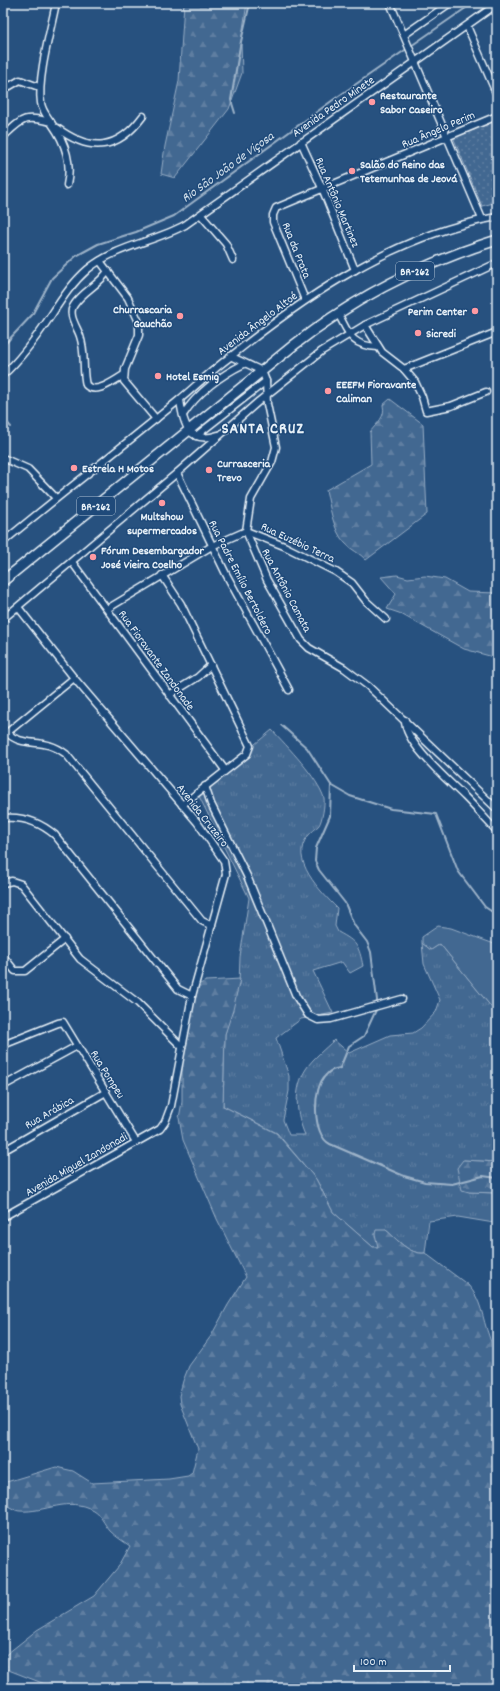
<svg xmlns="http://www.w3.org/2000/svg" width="500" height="1691" viewBox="0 0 500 1691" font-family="Dekko,sans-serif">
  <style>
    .grass { fill: url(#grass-tufts); stroke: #96acc4 }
    .forest { fill: url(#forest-firs); stroke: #96acc4 }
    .park { fill: url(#park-dots); stroke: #96acc4 }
    .garden { fill: #436891; stroke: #96acc4 }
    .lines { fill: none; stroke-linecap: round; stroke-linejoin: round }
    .stream { stroke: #9db3c9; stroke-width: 2 }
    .minor-casing { stroke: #e8f1f8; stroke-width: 9 }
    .highway-casing { stroke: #e8f1f8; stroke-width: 12 }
    .minor { stroke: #1f4a7a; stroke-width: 6 }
    .highway { stroke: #1f4a7a; stroke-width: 9 }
    .poi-dot { fill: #ff9aa2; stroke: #1f4a7a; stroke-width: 1.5 }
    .labels { text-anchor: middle; stroke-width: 3; stroke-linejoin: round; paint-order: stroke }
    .shield { fill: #1f4a7a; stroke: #acbfd2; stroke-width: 1 }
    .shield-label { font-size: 11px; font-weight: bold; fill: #e8f1f8 }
    .poi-label { font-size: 12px; font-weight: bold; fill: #e8f1f8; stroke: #1f4a7a; text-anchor: start }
    .street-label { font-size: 12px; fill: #e8f1f8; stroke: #1f4a7a }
    .water-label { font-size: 13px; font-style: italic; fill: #d5e2ec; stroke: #1f4a7a }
    .district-label { font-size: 16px; font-weight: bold; letter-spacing: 1px; fill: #e8f1f8; stroke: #1f4a7a }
  </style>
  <defs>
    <pattern id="grass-tufts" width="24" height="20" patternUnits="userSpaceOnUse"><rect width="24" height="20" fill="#436891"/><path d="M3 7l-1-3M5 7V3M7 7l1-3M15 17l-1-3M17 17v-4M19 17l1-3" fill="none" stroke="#5e7ea1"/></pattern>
    <pattern id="forest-firs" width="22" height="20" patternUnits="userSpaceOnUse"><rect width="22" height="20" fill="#436891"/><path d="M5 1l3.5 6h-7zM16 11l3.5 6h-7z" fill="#5e7ea1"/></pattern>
    <pattern id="park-dots" width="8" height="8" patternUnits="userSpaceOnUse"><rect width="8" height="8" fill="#436891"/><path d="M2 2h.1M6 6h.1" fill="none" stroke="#5e7ea1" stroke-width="1.8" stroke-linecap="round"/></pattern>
  </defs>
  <rect width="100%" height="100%" fill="#27517f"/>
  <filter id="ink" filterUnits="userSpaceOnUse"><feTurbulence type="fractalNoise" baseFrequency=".025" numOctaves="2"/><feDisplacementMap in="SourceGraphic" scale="8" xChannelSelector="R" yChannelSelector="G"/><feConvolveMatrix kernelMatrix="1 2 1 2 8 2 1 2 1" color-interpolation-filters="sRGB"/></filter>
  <g filter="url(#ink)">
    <path class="grass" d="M272,730C287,746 318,778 324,798C325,804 322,821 319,825C316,829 311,832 308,836C288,859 321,892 337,908L335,926L338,932C357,942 359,946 363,966L350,973L342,962L313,971L333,1013L301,1019L276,1038L289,1076V1091L283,1120L289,1135H305C296,1114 293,1089 306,1069C313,1058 325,1049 334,1040L349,1053L390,1035L413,1033L421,1028L436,1012L440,1000L424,964L422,943L431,950L440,944L497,1014V1162L464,1160L469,1192L497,1193V1222L494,1223L458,1217L429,1221L425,1253C409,1255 397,1239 386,1230L375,1234L379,1247H373L333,1212L316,1179L277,1133L223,1106L225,1034L239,984L240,957L249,898L197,792Z"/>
    <g class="forest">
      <polygon points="184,3 247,3 241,42 242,73 229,109 175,178 161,174 165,146 179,81"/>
      <path d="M390,399L423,424L427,514L366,560C360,553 351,550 345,543C333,531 330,506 326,490L371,464L370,432C377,423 386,417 383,405Z"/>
      <polygon points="397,575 408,578 425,576 445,579 468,592 497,593 497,658 464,649 399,613 387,609 396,594 381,577"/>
      <path d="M240,979L233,1010L225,1034L223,1106L276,1133L316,1179L333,1212L373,1247H378L375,1234L376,1230H386C397,1239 409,1255 425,1253L468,1285C482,1300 482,1318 489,1336C491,1343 494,1350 497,1357V1688H55L6,1669L3,1657L37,1630L94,1596L119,1566L130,1546C123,1541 116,1537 110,1531C104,1524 101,1515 93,1510C68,1496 45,1513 20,1511C15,1511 9,1506 4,1504L3,1483L56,1467L73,1471L92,1483L169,1479L188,1476L192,1473L198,1449L180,1404L179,1396L183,1381L189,1366L211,1336L228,1305L246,1277L217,1219L183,1140L179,1118L182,1102V1058L196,986L206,981Z"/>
      <polygon points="463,1160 497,1162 497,1193 469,1192 462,1190 457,1168"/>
    </g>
    <polygon class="park" points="497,120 497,202 482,206 453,137"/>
    <polygon class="garden" points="438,926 451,928 497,945 497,1014 440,944 431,950 422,943 422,937"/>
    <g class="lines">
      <g class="stream">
        <polyline points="235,113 231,100 240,46 250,3"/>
        <polyline points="260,145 263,151"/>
        <polyline points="3,346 32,315 52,278 76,256 98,244 136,232 174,216 333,100 473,3"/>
        <polyline points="3,418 11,427"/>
        <polyline points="281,725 307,748 331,785 350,796 391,809 436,814 458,871 485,907 497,915"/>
        <path d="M331,785L330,816L316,848L315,861L319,870L345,903L354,925L367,942L371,952L377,1000L376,1010L364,1036L349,1046L340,1068C334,1069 330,1070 326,1075C312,1088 312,1135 330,1144L404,1176L425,1182L452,1184L483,1176L497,1178"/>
      </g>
      <defs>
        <g id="minor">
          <path d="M56,3C51,29 37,78 41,103C42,111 48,117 52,124C65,142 72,163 67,185"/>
          <polyline points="390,3 482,219"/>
          <polyline points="467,26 497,95"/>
          <polyline points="404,35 450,3"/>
          <polyline points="3,90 20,80 39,87"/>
          <path d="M57,128C91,153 118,150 143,116"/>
          <path d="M3,137C23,118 24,115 51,122"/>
          <polyline points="301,142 322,188 355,270"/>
          <polyline points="201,215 226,244 233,260"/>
          <polyline points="100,261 128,298 139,322 139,335 125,369 124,381 156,419"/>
          <path d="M108,271C99,285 83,291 74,305C67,314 77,327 80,336C86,353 82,371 86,385C96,395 113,381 124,375"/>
          <polyline points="305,300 273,222 273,215 276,208 497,116"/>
          <path d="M338,313C349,334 351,346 378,347"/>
          <polyline points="365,325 382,352 404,369 415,382 422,397 426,411 451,406 486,392"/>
          <polyline points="230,356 262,371 266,381 267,404 276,447 272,462 251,499 246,531 267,580 301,640 309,648 344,668 368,686 497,809"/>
          <polyline points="404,369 497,332"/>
          <path d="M3,375C22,358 38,335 52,314C63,297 73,282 88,269C116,246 154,242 185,225L497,4"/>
          <path d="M180,400C183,423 188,445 218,435"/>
          <path d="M183,415C197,393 221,375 244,364"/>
          <polyline points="196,436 266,381"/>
          <polyline points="3,458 28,469 56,498"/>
          <polyline points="177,473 226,574 289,690"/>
          <path d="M3,542C61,494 121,448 179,400C196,386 212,370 230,357C308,294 397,234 497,217"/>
          <polyline points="72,562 225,770"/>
          <polyline points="162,575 181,604 250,746 247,754 182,805"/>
          <polyline points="107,609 212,546 246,531 284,546 336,572 352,583 366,601 386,619"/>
          <polyline points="3,619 177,473 259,401 322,351 365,325 497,263"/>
          <polyline points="169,695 198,677 211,665"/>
          <path d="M405,720C404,743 449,781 465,797C476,808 486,820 497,831"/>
          <path d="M7,733C25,749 43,736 66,754L202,921L212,926"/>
          <polyline points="3,736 74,678"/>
          <polyline points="205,786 211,804 247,876 296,996 308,1015 318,1020 331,1019 402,999"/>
          <path d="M3,818C23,816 40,822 55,835L178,989L192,996"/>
          <polyline points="3,883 12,881 21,884 80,959 138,1003 181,1046"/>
          <polyline points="3,956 15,971 25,971 65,939"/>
          <polyline points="3,1045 58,1023 63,1022 136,1142"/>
          <polyline points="3,1086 77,1046"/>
          <polyline points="3,1151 106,1092"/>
          <polyline points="3,1217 160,1129 165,1122 171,1106 192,996 226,874 224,861 197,822 74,678 18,607"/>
        </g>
        <path id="highway" d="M3,581L294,345C355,297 423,263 497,240"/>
      </defs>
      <use href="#minor" class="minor-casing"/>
      <use href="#highway" class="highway-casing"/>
      <use href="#minor" class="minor"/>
      <use href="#highway" class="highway"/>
    </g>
  </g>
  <g class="poi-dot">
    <circle cx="372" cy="102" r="4"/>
    <circle cx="352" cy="171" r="4"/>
    <circle cx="475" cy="311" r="4"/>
    <circle cx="180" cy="316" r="4"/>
    <circle cx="418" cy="333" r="4"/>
    <circle cx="158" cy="376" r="4"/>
    <circle cx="328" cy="391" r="4"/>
    <circle cx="74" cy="468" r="4"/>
    <circle cx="209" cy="470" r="4"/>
    <circle cx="162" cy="503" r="4"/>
    <circle cx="93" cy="557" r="4"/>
  </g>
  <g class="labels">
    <g class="shield">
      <rect x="396" y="262" width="38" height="18" rx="3"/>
      <rect x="77" y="497" width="38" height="18" rx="3"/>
    </g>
    <g class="shield-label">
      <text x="415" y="275">BR-262</text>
      <text x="96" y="510">BR-262</text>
    </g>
    <g class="poi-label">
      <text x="380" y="99">Restaurante<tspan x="380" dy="14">Sabor Caseiro</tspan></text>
      <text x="360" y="168">Salão do Reino das<tspan x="360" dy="14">Tetemunhas de Jeová</tspan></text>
      <text x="172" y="313" text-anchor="end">Churrascaria<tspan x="172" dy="14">Gauchão</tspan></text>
      <text x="467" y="315" text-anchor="end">Perim Center</text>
      <text x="426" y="337">Sicredi</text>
      <text x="166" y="380">Hotel Esmig</text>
      <text x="336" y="388">EEEFM Fioravante<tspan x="336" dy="14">Caliman</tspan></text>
      <text x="217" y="467">Currasceria<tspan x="217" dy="14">Trevo</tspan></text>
      <text x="82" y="472">Estrela H Motos</text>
      <text x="162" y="520" text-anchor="middle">Multshow<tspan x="162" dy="14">supermercados</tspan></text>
      <text x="101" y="554">Fórum Desembargador<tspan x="101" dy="14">José Vieira Coelho</tspan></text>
    </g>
    <g class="street-label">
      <text transform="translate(333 106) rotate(-35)" y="4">Avenida Pedro Minete</text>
      <text transform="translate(438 129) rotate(-23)" y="4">Rua Ângelo Perim</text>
      <text transform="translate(338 202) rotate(67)" y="4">Rua Antônio Martinez</text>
      <text transform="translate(297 250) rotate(68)" y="4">Rua da Prata</text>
      <text transform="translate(257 323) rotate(-37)" y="4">Avenida Ângelo Altoé</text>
      <text transform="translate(298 542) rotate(25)" y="4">Rua Euzébio Terra</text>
      <text transform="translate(241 577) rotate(63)" y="4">Rua Padre Emílio Bertoldero</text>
      <text transform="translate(287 590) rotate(62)" y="4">Rua Antônio Camata</text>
      <text transform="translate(157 660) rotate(54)" y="4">Rua Fioravante Zandonade</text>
      <text transform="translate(203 815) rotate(52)" y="4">Avenida Cruzeiro</text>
      <text transform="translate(108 1074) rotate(58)" y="4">Rua Pompeu</text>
      <text transform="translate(49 1112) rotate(-30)" y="4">Rua Arábica</text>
      <text transform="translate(76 1164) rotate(-30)" y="4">Avenida Miguel Zandonadi</text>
    </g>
    <g class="water-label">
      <text transform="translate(227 166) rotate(-36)" y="5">Rio São João de Viçosa</text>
    </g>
    <g class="district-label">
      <text x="263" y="433">SANTA CRUZ</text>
    </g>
  </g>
  <rect width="500" height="1691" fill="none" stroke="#1f4a7a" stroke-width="16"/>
  <rect x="8" y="8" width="484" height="1675" fill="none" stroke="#e8f1f8" stroke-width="1.5" filter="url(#ink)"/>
  <path d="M354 1665v6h96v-6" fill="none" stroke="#e8f1f8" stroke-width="2"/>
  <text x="360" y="1665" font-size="12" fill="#e8f1f8" stroke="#1f4a7a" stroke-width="3" paint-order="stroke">100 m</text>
</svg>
